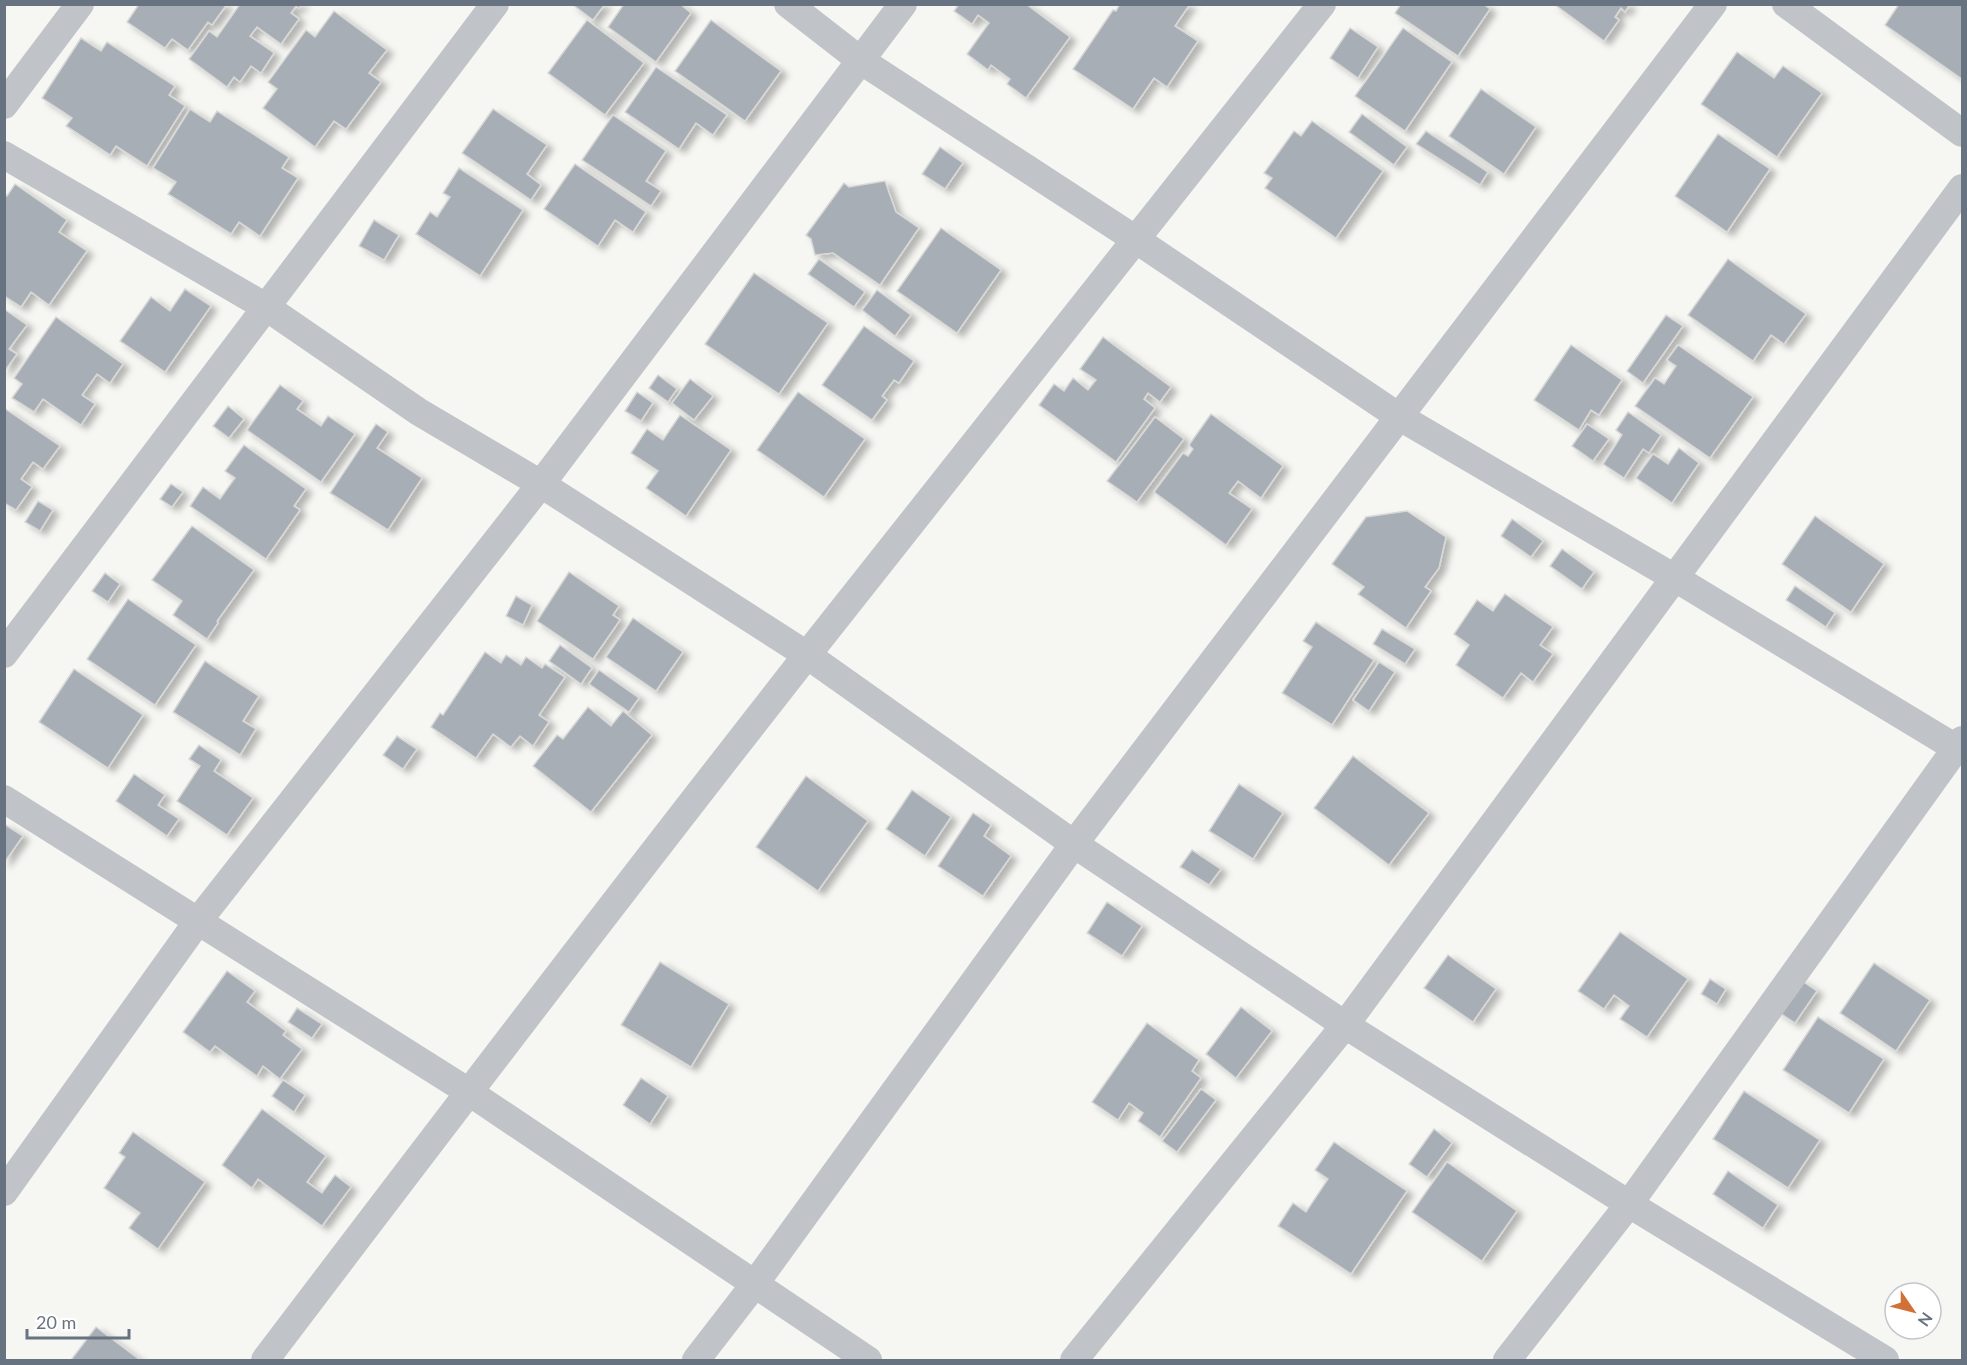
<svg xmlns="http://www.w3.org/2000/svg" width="1967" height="1365" viewBox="0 0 1967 1365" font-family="Lato,sans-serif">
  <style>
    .building { fill: #a8aeb5; stroke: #d7d8d6; stroke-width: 1.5; filter: url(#shadow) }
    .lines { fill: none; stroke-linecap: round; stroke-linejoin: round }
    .street { stroke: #c0c3c7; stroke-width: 28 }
  </style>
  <defs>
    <filter id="shadow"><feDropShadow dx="6" dy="4" stdDeviation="3" flood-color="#0004"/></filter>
  </defs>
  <rect width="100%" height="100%" fill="#f6f6f3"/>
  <g class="building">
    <polygon points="139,4 227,4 212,25 208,22 188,50 172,39 165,48 127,22"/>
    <polygon points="240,4 302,4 299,8 296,6 291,13 299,19 281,44 257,27 250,36 274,53 261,73 251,66 240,82 234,77 227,87 189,59 209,31 217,37"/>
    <polygon points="572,4 605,4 593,20"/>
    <polygon points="624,4 680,4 691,13 656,62 608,27"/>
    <polygon points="959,4 1026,4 1070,37 1026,98 1007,84 1010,79 991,65 988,70 967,54 989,23 978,15 972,24 954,11"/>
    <polygon points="1120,4 1190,4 1175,26 1198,41 1167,87 1154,78 1133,109 1073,69 1113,10 1116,11"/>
    <polygon points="1401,4 1483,4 1490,9 1458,56 1395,13"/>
    <polygon points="1554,4 1630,4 1625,12 1621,8 1615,17 1619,20 1604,41"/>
    <polygon points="1899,4 1962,4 1962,79 1885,25"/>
    <polygon points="334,11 387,50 369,73 381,82 346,129 334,121 315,147 263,108 277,89 268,82 306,30 315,37"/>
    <polygon points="587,20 644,63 605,115 548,73"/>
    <polygon points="711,20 781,71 745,121 675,71"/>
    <polygon points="1350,28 1378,47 1358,78 1330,58"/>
    <polygon points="1403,28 1452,62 1405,131 1355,96"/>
    <polygon points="81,38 101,51 107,42 175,86 169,95 185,106 147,166 116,146 110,155 66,126 72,118 42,98"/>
    <polygon points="1737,52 1774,78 1783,66 1822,93 1777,157 1701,104"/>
    <polygon points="656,67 727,115 713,135 696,123 679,149 625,112"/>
    <polygon points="1481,89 1536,127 1504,174 1449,136"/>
    <polygon points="190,109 210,122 217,111 289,157 282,168 298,178 260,236 239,222 231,234 168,194 176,182 153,168"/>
    <polygon points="493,109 547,145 527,174 541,185 531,200 462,153"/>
    <polygon points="1362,114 1407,147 1394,165 1349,132"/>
    <polygon points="613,115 666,151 646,181 661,191 651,206 582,160"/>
    <polygon points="1312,121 1383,171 1336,238 1265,188 1272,178 1264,173 1294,131 1301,136"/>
    <polygon points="1426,131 1488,172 1480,185 1416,144"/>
    <polygon points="1718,134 1770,169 1727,232 1675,196"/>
    <polygon points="940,147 963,163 945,189 922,174"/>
    <polygon points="575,164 646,212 633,232 615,220 598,246 544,209"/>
    <polygon points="459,168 523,210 480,276 416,234 430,212 437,217 450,197 443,193"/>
    <polygon points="885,181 896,212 919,228 880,285 833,253 815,255 811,239 806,235 844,183 849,187"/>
    <polygon points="15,184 67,220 59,232 87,251 49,305 31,292 21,307 4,296 4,194 7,196"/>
    <polygon points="374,220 399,235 384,260 359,246"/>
    <polygon points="941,228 1001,270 957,333 897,291"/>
    <polygon points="819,259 865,292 854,307 808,274"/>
    <polygon points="1728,259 1806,314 1784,344 1771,335 1753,361 1688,315"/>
    <polygon points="754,273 828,323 779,394 705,344"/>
    <polygon points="185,289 211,306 165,372 120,341 151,297 170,311"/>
    <polygon points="877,290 911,315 895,336 862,310"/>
    <polygon points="4,309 27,325 9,349 17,354 4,372"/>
    <polygon points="1666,315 1683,326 1643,383 1627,371"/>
    <polygon points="56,317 123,364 110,383 97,374 82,395 95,404 81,425 43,399 34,412 12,398 22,384 14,378"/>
    <polygon points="864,326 914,361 899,383 894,380 882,396 887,400 872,420 822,385"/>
    <polygon points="1103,337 1171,387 1160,402 1148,393 1144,399 1155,408 1116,462 1039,405 1054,384 1064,391 1073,378 1088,390 1096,380 1080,369"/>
    <polygon points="1571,345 1622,380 1599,415 1591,410 1579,430 1534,400"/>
    <polygon points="1678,345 1753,397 1710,458 1635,406 1655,378 1664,384 1676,366 1667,360"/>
    <polygon points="658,375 677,389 668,402 649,388"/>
    <polygon points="690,379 713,396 694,420 672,403"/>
    <polygon points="280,385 303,401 297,409 321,426 328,416 355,434 321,482 247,430"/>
    <polygon points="637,392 653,403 641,421 625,411"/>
    <polygon points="798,392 865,439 824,497 757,450"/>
    <polygon points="228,406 244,419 229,438 213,426"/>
    <polygon points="4,408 60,446 43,469 33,462 21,479 32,487 16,510 4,503"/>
    <polygon points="1628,412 1661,435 1649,453 1643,449 1624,478 1603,464 1622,435 1616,430"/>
    <polygon points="1211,414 1283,466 1261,498 1238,481 1229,493 1252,509 1226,545 1154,492 1183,453 1188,456 1193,449 1189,445"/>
    <polygon points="680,415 731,450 686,516 646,488 658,471 631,453 647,429 663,440"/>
    <polygon points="1155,417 1184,439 1137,502 1107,481"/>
    <polygon points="376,424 388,432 377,448 422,478 388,530 330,493"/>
    <polygon points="1587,424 1609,439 1593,461 1572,446"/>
    <polygon points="244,445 306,489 294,506 300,510 266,559 190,506 203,487 220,499 235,478 225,471"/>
    <polygon points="1679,448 1699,463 1672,503 1636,478 1653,454 1668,464"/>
    <polygon points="171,484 183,492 172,507 160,499"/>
    <polygon points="38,501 53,510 40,531 25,522"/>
    <polygon points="1407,511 1446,537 1439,568 1425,587 1431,591 1406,628 1358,594 1364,587 1332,564 1366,517"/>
    <polygon points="1815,516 1884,564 1851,612 1782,564"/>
    <polygon points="1512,519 1543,541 1531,557 1501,536"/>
    <polygon points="192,526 254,570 217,621 218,623 207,639 173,615 182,601 152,580"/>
    <polygon points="1562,549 1594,572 1582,589 1550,566"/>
    <polygon points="569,572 619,606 613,615 620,620 593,659 537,621"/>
    <polygon points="105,573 120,584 108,602 92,591"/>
    <polygon points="1795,586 1835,613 1826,627 1786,600"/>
    <polygon points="1505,594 1553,627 1540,645 1553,654 1533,682 1521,673 1503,698 1456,665 1469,645 1454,634 1477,600 1493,611"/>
    <polygon points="516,596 532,605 523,625 506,616"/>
    <polygon points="128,599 196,645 155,705 87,659"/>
    <polygon points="633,618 683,652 656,691 606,657"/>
    <polygon points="1316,622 1374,660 1332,725 1282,693 1312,647 1303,641"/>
    <polygon points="1382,629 1415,649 1405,664 1373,644"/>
    <polygon points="560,645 592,668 581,684 549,661"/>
    <polygon points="485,652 501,663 506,655 521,665 526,657 542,668 545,664 565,677 539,715 549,722 533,746 520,736 511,747 493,734 476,758 431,727 440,713 443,715"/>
    <polygon points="205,661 259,696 243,721 256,729 240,755 173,712"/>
    <polygon points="1379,662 1395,672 1369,711 1353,700"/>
    <polygon points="74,669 143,715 108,768 39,722"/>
    <polygon points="599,670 639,698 629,712 589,684"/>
    <polygon points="588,707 611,726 623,711 652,735 591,812 533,766 557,735 563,739"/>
    <polygon points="397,736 417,749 403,769 383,755"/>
    <polygon points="199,745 221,760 214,771 253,798 227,835 177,801 200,766 189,759"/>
    <polygon points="1353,756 1429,813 1389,865 1314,808"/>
    <polygon points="134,774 165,795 158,805 179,819 167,836 116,801"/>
    <polygon points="806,776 868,821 818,891 756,847"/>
    <polygon points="1239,784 1283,813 1253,859 1209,831"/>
    <polygon points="912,790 951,817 925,856 886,829"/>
    <polygon points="973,813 991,825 984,836 1011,856 983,896 938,866"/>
    <polygon points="4,824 23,836 4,863"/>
    <polygon points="1192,850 1221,869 1209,885 1180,867"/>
    <polygon points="1107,902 1142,926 1122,956 1087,933"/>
    <polygon points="1620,932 1688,979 1647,1037 1620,1019 1629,1006 1614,995 1604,1009 1578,991"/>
    <polygon points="1448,955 1496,989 1473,1022 1424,988"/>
    <polygon points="660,962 729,1004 691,1067 621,1025"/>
    <polygon points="1874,963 1930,1000 1896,1051 1840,1013"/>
    <polygon points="227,971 255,991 247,1002 286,1031 283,1035 302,1049 280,1079 263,1066 257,1076 215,1046 210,1052 183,1032"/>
    <polygon points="1710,979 1726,989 1717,1004 1701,994"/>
    <polygon points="1799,979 1817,991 1795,1023 1777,1011"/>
    <polygon points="1241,1007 1272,1031 1236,1078 1206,1054"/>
    <polygon points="297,1008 322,1024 312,1038 288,1022"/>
    <polygon points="1818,1017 1884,1059 1849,1113 1783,1070"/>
    <polygon points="1147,1023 1199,1060 1192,1071 1201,1078 1160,1137 1138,1121 1143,1113 1129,1103 1118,1120 1092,1102"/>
    <polygon points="641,1078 668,1096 650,1124 623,1105"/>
    <polygon points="283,1080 305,1095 294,1112 272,1096"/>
    <polygon points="1201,1089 1216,1100 1177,1152 1162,1141"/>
    <polygon points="1744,1091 1820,1140 1788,1188 1713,1139"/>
    <polygon points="262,1109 326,1156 307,1182 322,1193 335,1175 351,1187 322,1226 258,1179 252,1188 222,1165"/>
    <polygon points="1434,1129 1452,1143 1427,1177 1409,1164"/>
    <polygon points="133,1132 205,1182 158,1249 129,1228 140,1213 104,1188 125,1157 119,1153"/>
    <polygon points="1334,1142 1407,1191 1351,1274 1278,1226 1293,1203 1306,1212 1328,1179 1315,1170"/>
    <polygon points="1447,1162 1517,1211 1482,1261 1412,1212"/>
    <polygon points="1728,1171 1778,1205 1763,1228 1713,1194"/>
    <polygon points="96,1327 140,1360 71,1360"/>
  </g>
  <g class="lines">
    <g class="street">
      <polyline points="788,4 860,60 1138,241 1398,416 1675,578 1956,748"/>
      <polyline points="1786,4 1962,133"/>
      <polyline points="4,105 80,4"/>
      <polyline points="4,155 266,307 419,412 541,484 807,655 1074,844 1345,1025 1629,1204 1885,1360"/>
      <polyline points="4,654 495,4"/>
      <polyline points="4,799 469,1092 868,1360"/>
      <polyline points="4,1192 198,921 541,484 903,4"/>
      <path d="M265,1360C444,1124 624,888 807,655C978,437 1152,222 1322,4"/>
      <polyline points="696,1360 754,1285 1074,844 1713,4"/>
      <polyline points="1074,1360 1345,1025 1962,188"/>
      <polyline points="1507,1360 1629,1204 1962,740"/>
    </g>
  </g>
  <rect width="1967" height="1365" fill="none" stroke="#687381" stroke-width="12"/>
  <g transform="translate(1913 1311) rotate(125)"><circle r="28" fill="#ffffff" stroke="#c3c7cd" stroke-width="1.5"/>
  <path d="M0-4.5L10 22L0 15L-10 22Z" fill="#d17138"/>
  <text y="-9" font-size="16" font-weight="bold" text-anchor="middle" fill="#687381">N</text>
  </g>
  <path d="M27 1329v9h102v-9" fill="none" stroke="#687381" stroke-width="3"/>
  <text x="36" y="1329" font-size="18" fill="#687381" stroke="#ffffff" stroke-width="4.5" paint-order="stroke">20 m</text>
</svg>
